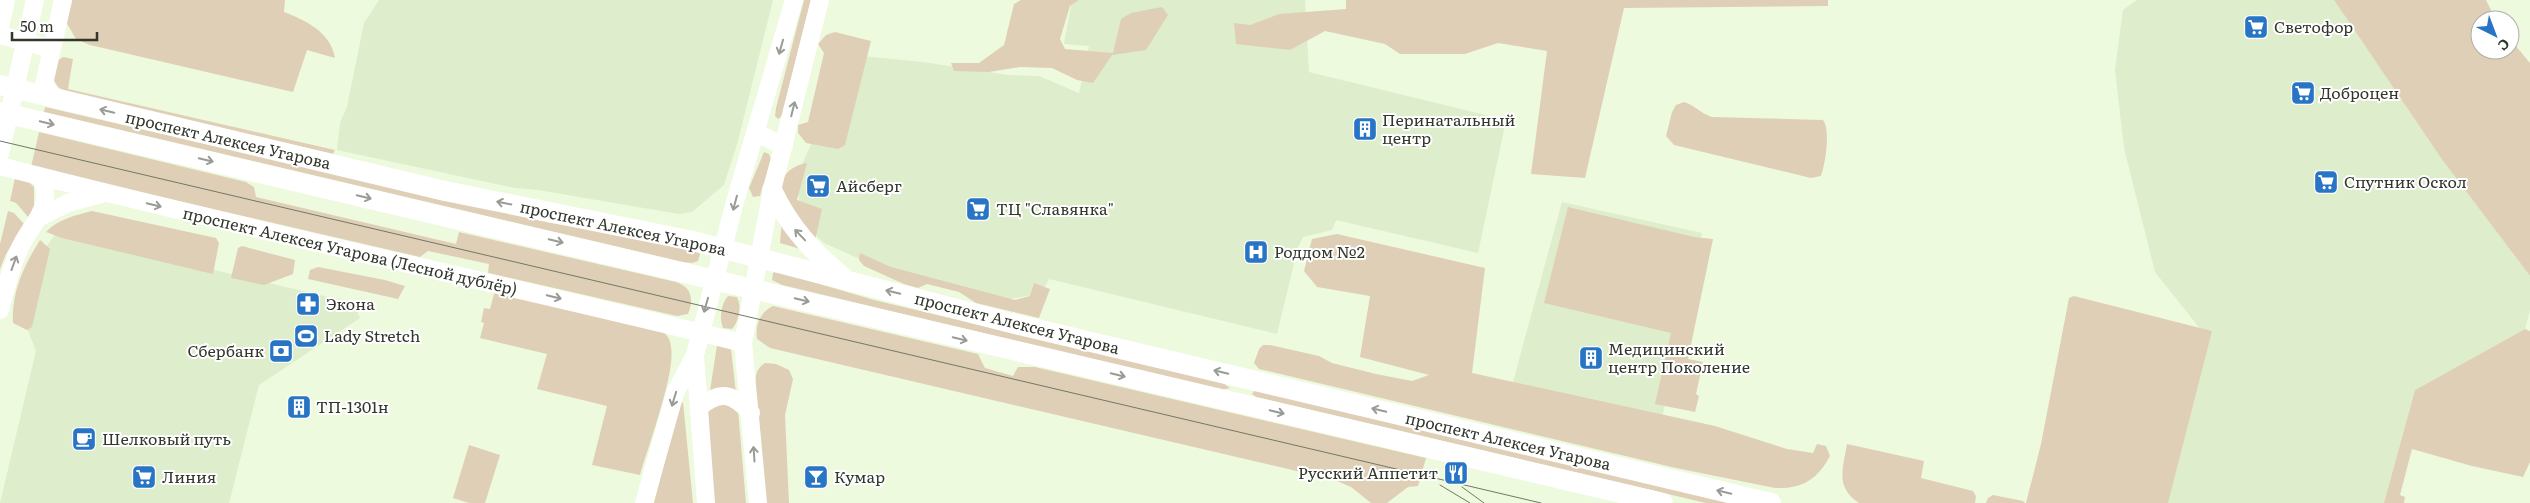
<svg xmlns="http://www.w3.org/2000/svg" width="2530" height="503" viewBox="0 0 2530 503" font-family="Literata,serif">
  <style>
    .built { fill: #deedcc }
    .green { fill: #e0cfb7 }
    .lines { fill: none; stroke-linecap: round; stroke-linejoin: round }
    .secondary { stroke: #fff; stroke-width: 18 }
    .primary { stroke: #fff; stroke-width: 20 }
    .tram { stroke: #717868; stroke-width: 1 }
    .oneway { stroke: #989b96 }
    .labels { text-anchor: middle; stroke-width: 4; stroke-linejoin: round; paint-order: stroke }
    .poi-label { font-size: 16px; fill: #32372c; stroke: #fff; text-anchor: start }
    .street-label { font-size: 16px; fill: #32372c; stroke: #fff }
  </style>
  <rect width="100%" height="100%" fill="#edfade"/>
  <g class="built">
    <polygon points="379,0 773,0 738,141 724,185 692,212 679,214 538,190 515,188 337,150 340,123 347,107 364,23"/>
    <polygon points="1072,0 1305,0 1309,72 1506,120 1478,253 1336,220 1332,230 1303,237 1298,247 1277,334 1049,279 1042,293 995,302 885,270 824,243 800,221 798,173 852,55 923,62 1008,75 1039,76 1079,93 1089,46 1064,44"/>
    <polygon points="2137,0 2334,0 2441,158 2530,276 2530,310 2525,329 2415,390 2384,503 2162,503 2206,336 2155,272 2124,148 2115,70 2123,10"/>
    <polygon points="1562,202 1702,233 1661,423 1511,389"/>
    <polygon points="55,235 66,235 354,303 360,318 259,385 229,503 0,503 36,351 24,321 42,252"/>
  </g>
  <g class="green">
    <path d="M72,0H285L284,12C305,20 331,32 335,58L307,50L293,92L90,45L76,39L66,22Z"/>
    <polygon points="804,0 811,0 782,116 778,119 775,116 776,108"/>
    <polygon points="1021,0 1079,0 1070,6 1060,39 1065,49 1113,53 1121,19 1131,13 1162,7 1168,15 1146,50 1112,55 1093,83 1077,80 1052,68 1020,67 989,72 954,71 951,63 979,63 1004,45 1014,4"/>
    <polygon points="1346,0 1828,0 1828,6 1624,8 1585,178 1531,174 1547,51 1498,43 1465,54 1400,54 1385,44 1325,31 1290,50 1236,44 1234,23 1250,25 1279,14 1346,9"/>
    <polygon points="2334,0 2486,0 2496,20 2480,20 2480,50 2510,50 2510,39 2530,63 2530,276 2441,158"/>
    <polygon points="835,32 871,41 845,145 838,149 806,143 798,133 798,125 808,122 824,53 818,44 826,35"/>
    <polygon points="63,57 73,59 68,89 335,150 333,154 64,91 58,87 52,77 56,62"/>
    <path d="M1684,102C1695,105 1701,114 1712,117L1823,120C1831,130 1825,165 1821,176L1811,178L1674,145L1666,136L1672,112L1676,105Z"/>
    <polygon points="45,107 546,222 687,247 697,250 700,254 698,261 692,263 683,262 44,112"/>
    <path d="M39,132L246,182L254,187L256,197L456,244L459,232L676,282C692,287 694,300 688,314L677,316L488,273L489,264L428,251L420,257L31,167Z"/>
    <polygon points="764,152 769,154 771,159 760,196 753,197 749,188"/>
    <path d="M807,163L797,200L822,209L814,245C807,234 785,206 782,195C777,177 792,165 807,163Z"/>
    <polygon points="15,178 28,181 34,187 34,205 29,218 16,203 10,201"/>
    <polygon points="1568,207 1694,237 1713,239 1688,359 1703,362 1696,394 1699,396 1695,412 1655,404 1671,333 1544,303"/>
    <polygon points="8,211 14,213 24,224 6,254 0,269 0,244"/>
    <path d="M92,211L216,238L219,243L213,274L62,238L46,232C58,219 76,215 92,211Z"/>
    <polygon points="782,220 814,253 780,243"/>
    <path d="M1337,234L1485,268L1472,373L1715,426L1787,449L1813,453L1817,444L1826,446L1830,456C1817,480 1802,489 1775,488L1676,468L1259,369L1254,363L1259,349L1263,345H1270L1319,356L1332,363L1376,374L1412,381L1429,375L1360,357L1370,296L1317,287L1304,271L1312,239Z"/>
    <path d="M40,240L50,249L32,327L27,330L13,323C11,293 24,265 40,240Z"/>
    <polygon points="242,246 295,260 293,274 264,285 231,278 238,248"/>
    <polygon points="860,253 891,267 1015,300 1030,296 1034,283 1050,289 1039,318 976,303 959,292 927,284 918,288 904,284 864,266 859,260"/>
    <polygon points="318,267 385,280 405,286 398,299 308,279 310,270"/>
    <polygon points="776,271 874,300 1223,383 1230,388 1221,390 782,285 772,280 773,273"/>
    <path d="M495,290L659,329C667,334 670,338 671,347C676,372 648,447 640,475L592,465L607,406L537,389L547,354L480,338L484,323L481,322L484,308L490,309Z"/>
    <path d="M728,296L737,297C742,307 739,321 732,329L723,328C719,318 721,304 728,296Z"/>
    <polygon points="2074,296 2212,331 2168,503 2026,503 2041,444 2069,298"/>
    <path d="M773,306L978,354L985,368L1013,376L1018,367H1035L1426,458L1418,486L1408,487L1387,503H1371L1351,487L1335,480L770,348L757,339C755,325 760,312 773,306Z"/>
    <polygon points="2525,329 2530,331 2530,462 2523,477 2472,466 2412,449 2400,495 2405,497 2404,503 2384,503 2415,390"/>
    <polygon points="717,345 731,349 736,393 710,391"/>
    <path d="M765,363L776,364L789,370L793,379L785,415L789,503H766L755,384C756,374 756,369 765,363Z"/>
    <polygon points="1255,390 1732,503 1706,503 1256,397 1252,394"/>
    <polygon points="719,401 738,410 746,503 714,503 708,413 711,404"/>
    <polygon points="683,402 693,503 654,503 679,406"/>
    <path d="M1847,444L1924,461L1921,478L1973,491L1976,496L1975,503H1859C1835,487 1843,469 1847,444Z"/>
    <polygon points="469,445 500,455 485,503 469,503 453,498"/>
    <polygon points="1993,495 2023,501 2025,503 1986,503 1988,498"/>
  </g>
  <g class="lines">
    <g class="secondary">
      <polyline points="0,27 6,0"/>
      <polyline points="0,35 51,49"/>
      <polyline points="55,99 44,84 63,0"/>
      <polyline points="757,133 784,146"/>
      <polyline points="0,154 35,0"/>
      <path d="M0,166C247,230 496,282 743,343"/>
      <polyline points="40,217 68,203 101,194"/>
      <path d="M0,310C5,290 10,270 19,250C30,223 55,210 41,177"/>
      <polyline points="695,356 706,503"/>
      <path d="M699,407C721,390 732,393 751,413"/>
      <polyline points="644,503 675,393 695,355 736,198 794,0"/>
      <polyline points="758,503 743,343 772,190 820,0"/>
    </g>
    <g class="primary">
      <polyline points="0,85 445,191 693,241 1015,324 1771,503"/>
      <polyline points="0,112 1663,503"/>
      <path d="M772,190C789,227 813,252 844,278"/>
    </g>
    <g class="tram">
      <polyline points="0,141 1541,503"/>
      <polyline points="1440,485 1470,503"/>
      <polyline points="1462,487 1484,503"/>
    </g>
  </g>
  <defs><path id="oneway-shaft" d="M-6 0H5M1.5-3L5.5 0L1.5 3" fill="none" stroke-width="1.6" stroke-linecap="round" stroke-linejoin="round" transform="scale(1.25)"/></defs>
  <g class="oneway">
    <use href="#oneway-shaft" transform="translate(781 47) rotate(106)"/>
    <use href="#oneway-shaft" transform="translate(793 109) rotate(-76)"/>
    <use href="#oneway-shaft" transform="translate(107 111) rotate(-167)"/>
    <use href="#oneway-shaft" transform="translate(47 123) rotate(13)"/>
    <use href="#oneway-shaft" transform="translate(206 160) rotate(13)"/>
    <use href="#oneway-shaft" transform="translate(364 197) rotate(13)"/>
    <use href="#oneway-shaft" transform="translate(504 203) rotate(-169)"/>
    <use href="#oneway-shaft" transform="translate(735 203) rotate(105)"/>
    <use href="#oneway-shaft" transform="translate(154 205) rotate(14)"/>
    <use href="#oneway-shaft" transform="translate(800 235) rotate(-134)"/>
    <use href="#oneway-shaft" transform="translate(556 241) rotate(13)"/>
    <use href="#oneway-shaft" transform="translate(14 263) rotate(-70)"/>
    <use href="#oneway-shaft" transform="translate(893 292) rotate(-166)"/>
    <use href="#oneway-shaft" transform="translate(554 297) rotate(13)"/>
    <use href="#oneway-shaft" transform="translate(802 300) rotate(14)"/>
    <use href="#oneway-shaft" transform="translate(706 305) rotate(106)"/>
    <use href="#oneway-shaft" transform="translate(960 339) rotate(14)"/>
    <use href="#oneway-shaft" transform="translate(1221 372) rotate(-167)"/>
    <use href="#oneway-shaft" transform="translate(1118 375) rotate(13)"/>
    <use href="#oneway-shaft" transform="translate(674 399) rotate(107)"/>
    <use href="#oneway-shaft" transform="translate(1379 410) rotate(-166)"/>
    <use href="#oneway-shaft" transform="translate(1277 412) rotate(13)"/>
    <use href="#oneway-shaft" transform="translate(754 454) rotate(-94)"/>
    <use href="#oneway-shaft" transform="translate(1724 492) rotate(-167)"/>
  </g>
  <defs>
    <symbol id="supermarket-square" viewBox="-11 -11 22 22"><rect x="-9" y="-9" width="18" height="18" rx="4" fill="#2775c4" stroke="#fff"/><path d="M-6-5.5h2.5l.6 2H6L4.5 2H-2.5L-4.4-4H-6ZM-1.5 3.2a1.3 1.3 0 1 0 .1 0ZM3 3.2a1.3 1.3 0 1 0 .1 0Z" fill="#fff"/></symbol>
    <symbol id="building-square" viewBox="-11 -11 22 22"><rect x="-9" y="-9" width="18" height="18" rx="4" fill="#2775c4" stroke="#fff"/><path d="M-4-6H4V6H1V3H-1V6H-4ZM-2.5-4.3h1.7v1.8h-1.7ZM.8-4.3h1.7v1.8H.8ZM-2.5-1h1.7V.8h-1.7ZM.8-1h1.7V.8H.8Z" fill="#fff"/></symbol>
    <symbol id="hospital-square" viewBox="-11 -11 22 22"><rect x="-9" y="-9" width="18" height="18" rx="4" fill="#2775c4" stroke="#fff"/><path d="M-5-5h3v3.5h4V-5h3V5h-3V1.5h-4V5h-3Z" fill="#fff"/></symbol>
    <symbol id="pharmacy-square" viewBox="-11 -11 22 22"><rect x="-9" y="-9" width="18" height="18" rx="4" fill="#2775c4" stroke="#fff"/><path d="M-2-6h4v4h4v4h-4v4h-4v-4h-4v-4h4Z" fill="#fff"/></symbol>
    <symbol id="stadium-square" viewBox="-11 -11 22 22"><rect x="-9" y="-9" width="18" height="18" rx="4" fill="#2775c4" stroke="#fff"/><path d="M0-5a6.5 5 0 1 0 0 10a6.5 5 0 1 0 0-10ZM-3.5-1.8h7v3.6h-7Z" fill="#fff"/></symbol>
    <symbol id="bank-square" viewBox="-11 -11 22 22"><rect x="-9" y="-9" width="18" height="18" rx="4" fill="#2775c4" stroke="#fff"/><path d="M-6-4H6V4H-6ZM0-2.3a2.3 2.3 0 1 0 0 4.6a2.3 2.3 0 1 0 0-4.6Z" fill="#fff"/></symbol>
    <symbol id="cafe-square" viewBox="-11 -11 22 22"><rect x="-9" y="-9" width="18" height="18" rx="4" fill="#2775c4" stroke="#fff"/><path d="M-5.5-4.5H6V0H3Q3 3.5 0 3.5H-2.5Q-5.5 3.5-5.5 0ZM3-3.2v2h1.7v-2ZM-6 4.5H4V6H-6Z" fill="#fff"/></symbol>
    <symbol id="restaurant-square" viewBox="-11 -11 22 22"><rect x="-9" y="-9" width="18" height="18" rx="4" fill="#2775c4" stroke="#fff"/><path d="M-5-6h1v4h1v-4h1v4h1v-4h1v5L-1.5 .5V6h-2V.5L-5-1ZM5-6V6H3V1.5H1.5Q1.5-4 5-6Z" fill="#fff"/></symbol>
    <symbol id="bar-square" viewBox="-11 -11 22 22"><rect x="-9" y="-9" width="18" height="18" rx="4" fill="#2775c4" stroke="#fff"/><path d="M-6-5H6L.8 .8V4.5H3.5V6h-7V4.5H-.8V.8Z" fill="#fff"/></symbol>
  </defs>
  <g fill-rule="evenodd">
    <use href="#supermarket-square" x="2242" y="13" width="28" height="28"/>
    <use href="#supermarket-square" x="2289" y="79" width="28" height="28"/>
    <use href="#building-square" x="1351" y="115" width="28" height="28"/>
    <use href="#supermarket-square" x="2312" y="168" width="28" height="28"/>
    <use href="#supermarket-square" x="804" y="172" width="28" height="28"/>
    <use href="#supermarket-square" x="964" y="195" width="28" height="28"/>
    <use href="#hospital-square" x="1242" y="238" width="28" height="28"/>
    <use href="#pharmacy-square" x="294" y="290" width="28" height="28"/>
    <use href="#stadium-square" x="292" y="322" width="28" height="28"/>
    <use href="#bank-square" x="267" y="337" width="28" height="28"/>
    <use href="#building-square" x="1577" y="344" width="28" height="28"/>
    <use href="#building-square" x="285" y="393" width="28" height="28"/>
    <use href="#cafe-square" x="70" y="425" width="28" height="28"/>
    <use href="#restaurant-square" x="1442" y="459" width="28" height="28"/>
    <use href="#supermarket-square" x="130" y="463" width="28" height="28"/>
    <use href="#bar-square" x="802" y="463" width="28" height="28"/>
  </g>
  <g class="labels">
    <g class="poi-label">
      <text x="2274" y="33">Светофор</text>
      <text x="2320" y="99">Доброцен</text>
      <text x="1382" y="126">Перинатальный<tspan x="1382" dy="18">центр</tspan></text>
      <text x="2344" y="188">Спутник Оскол</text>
      <text x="836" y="192">Айсберг</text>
      <text x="996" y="215">ТЦ "Славянка"</text>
      <text x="1274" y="258">Роддом №2</text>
      <text x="326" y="310">Экона</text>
      <text x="324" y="342">Lady Stretch</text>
      <text x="1608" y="355">Медицинский<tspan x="1608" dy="18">центр Поколение</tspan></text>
      <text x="264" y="357" text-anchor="end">Сбербанк</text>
      <text x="316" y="413">ТП-1301н</text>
      <text x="102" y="445">Шелковый путь</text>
      <text x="1438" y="479" text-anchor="end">Русский Аппетит</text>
      <text x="162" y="483">Линия</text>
      <text x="834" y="483">Кумар</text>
    </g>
    <g class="street-label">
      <text transform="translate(228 140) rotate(13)" y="6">проспект Алексея Угарова</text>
      <text transform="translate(623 228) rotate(12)" y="6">проспект Алексея Угарова</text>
      <text transform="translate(350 251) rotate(13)" y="6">проспект Алексея Угарова (Лесной дублёр)</text>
      <text transform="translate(1017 323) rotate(14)" y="6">проспект Алексея Угарова</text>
      <text transform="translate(1508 441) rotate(13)" y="6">проспект Алексея Угарова</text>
    </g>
  </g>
  <g transform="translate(2495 35) rotate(138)"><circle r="24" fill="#ffffff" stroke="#adafab"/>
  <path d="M0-4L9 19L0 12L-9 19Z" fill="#2775c4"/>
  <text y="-8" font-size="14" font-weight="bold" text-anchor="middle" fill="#32372c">С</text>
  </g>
  <path d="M12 32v8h85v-8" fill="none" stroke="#32372c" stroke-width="2.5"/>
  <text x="20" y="32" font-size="15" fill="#32372c" stroke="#ffffff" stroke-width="4" paint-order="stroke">50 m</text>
</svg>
